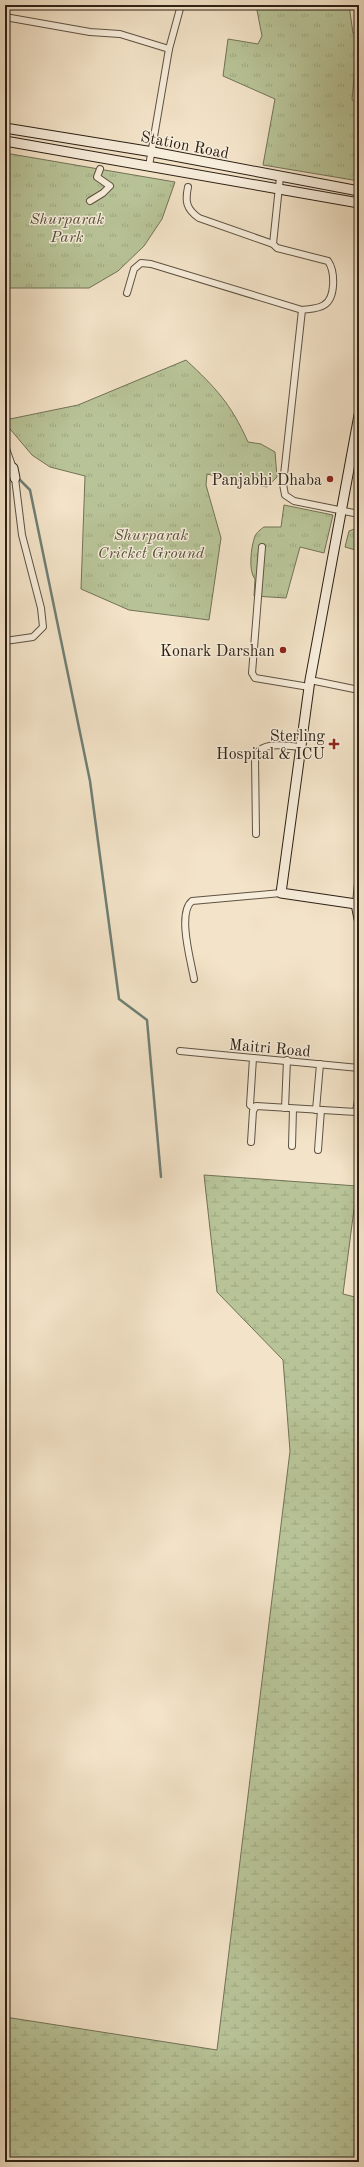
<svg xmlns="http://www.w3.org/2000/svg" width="364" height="2167" viewBox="0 0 364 2167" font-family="'Old Standard TT',serif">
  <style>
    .wetland { fill: url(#wetland-marsh); stroke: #727257 }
    .park { fill: url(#park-tufts); stroke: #727257 }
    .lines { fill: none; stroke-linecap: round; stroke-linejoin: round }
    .stream { stroke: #6f7f75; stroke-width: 2.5 }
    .street-casing { stroke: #5e5242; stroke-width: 8 }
    .secondary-casing { stroke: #2d2116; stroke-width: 11 }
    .street { stroke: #f7eddb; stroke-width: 6 }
    .secondary { stroke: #f7eddb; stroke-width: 9 }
    .poi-dot { fill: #8f2418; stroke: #f7eddb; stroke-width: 1.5 }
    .labels { text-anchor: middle; stroke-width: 3; stroke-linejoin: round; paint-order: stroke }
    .street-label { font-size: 16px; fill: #2d2116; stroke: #f7eddb }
    .park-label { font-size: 16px; font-style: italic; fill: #57523d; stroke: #f7eddb }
    .poi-label { font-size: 16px; fill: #2d2116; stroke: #f7eddb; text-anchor: end }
  </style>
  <defs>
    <pattern id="wetland-marsh" width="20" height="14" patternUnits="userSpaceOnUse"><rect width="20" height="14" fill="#b8c498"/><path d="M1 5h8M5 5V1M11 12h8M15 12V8" fill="none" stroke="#9ea882"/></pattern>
    <pattern id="park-tufts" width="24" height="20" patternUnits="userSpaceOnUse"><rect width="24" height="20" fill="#b8c498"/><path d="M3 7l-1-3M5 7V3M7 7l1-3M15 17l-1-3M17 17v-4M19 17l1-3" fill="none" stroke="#9ea882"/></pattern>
  </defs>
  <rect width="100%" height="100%" fill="#f3e3c8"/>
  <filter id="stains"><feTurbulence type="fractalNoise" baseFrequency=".005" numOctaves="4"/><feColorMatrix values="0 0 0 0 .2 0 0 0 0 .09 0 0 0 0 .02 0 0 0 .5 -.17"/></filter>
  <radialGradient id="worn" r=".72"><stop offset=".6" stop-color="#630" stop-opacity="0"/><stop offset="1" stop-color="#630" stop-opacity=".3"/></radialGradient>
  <polygon class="wetland" points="204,1175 357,1186 343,1294 359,1298 359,2162 5,2162 5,2017 217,2050 290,1451 283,1360 217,1292"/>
  <g class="park">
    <polygon points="256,5 349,5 353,33 358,34 352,100 359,101 359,181 263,165 275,99 223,76 228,39 258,44 262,36"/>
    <polygon points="5,153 175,182 162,219 144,246 118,271 89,288 5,288"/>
    <path d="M186,360C216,388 231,404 248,442L261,444L275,452L277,477L267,487L207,474L206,485L221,538L209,620L129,610L81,589L85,476L50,467L32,455L5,423V420L78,405Z"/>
    <path d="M284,505L333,515L324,553L300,547L286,598L254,596L255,579C248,571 251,547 255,536C256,533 261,529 264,527H281Z"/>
    <polygon points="357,528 359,529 359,551 345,547 349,531"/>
  </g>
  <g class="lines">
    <g class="stream">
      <polyline points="5,463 10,469"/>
      <polyline points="17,477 30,490 90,781 119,999 147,1020 161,1177"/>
    </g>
    <defs>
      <g id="street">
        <polyline points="239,5 246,5"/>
        <polyline points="5,17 90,32 120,34 169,49"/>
        <polyline points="149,166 169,49 181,5"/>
        <path d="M280,177L273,244L277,248L328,261C335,271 336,298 324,305C318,309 308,309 302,310L283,484L285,495L294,501L359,514"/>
        <path d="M188,187C185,201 186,209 199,218L273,244"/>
        <polyline points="90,201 103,193 110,186 97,177 100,169"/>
        <polyline points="127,293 134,269 141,263 151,264 302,310"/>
        <polyline points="5,446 13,468"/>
        <polyline points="262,547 252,673 255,678 309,687"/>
        <polyline points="5,641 33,637 43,627 41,608 22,535 15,478"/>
        <polyline points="310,680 359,690"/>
        <path d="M256,834L255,757C261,740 286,746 301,747"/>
        <polyline points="356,904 359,873"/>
        <path d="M194,979C191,961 177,913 192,901L281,893"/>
        <polyline points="180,1051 359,1068"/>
        <polyline points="253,1058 250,1105 254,1108"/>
        <polyline points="285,1108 287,1060"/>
        <polyline points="316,1110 320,1064"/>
        <polyline points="251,1142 253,1111 256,1106 356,1112 359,1094"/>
        <polyline points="292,1146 293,1109"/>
        <polyline points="318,1150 321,1110"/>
      </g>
      <g id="secondary">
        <polyline points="5,128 153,152 359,191"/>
        <polyline points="5,141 359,203"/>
        <polyline points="359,415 310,680 281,893 356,904 359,919"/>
        <polyline points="13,468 15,478"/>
      </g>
    </defs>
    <use href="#street" class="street-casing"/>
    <use href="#secondary" class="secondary-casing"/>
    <use href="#street" class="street"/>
    <use href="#secondary" class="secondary"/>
  </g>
  <g class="poi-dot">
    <circle cx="330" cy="479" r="4"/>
    <circle cx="283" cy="650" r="4"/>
    <path d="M332 738h4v4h4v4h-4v4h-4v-4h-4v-4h4z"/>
  </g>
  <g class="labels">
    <g class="street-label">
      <text transform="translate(185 144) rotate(11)" y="6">Station Road</text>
      <text transform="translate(270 1047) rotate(5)" y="6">Maitri Road</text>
    </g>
    <g class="park-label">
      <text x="67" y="224">Shurparak<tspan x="67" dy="18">Park</tspan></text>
      <text x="151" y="540">Shurparak<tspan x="151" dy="18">Cricket Ground</tspan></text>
    </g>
    <g class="poi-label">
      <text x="322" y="485">Panjabhi Dhaba</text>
      <text x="275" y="656">Konark Darshan</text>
      <text x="325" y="741">Sterling<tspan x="325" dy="18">Hospital &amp; ICU</tspan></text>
    </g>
  </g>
  <rect width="364" height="2167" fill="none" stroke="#f3e3c8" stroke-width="20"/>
  <rect x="6" y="6" width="352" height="2155" fill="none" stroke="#2d2116" stroke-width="2"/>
  <rect x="10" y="10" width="344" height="2147" fill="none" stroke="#2d2116"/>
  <rect width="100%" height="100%" filter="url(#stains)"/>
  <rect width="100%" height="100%" fill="url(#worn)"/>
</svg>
